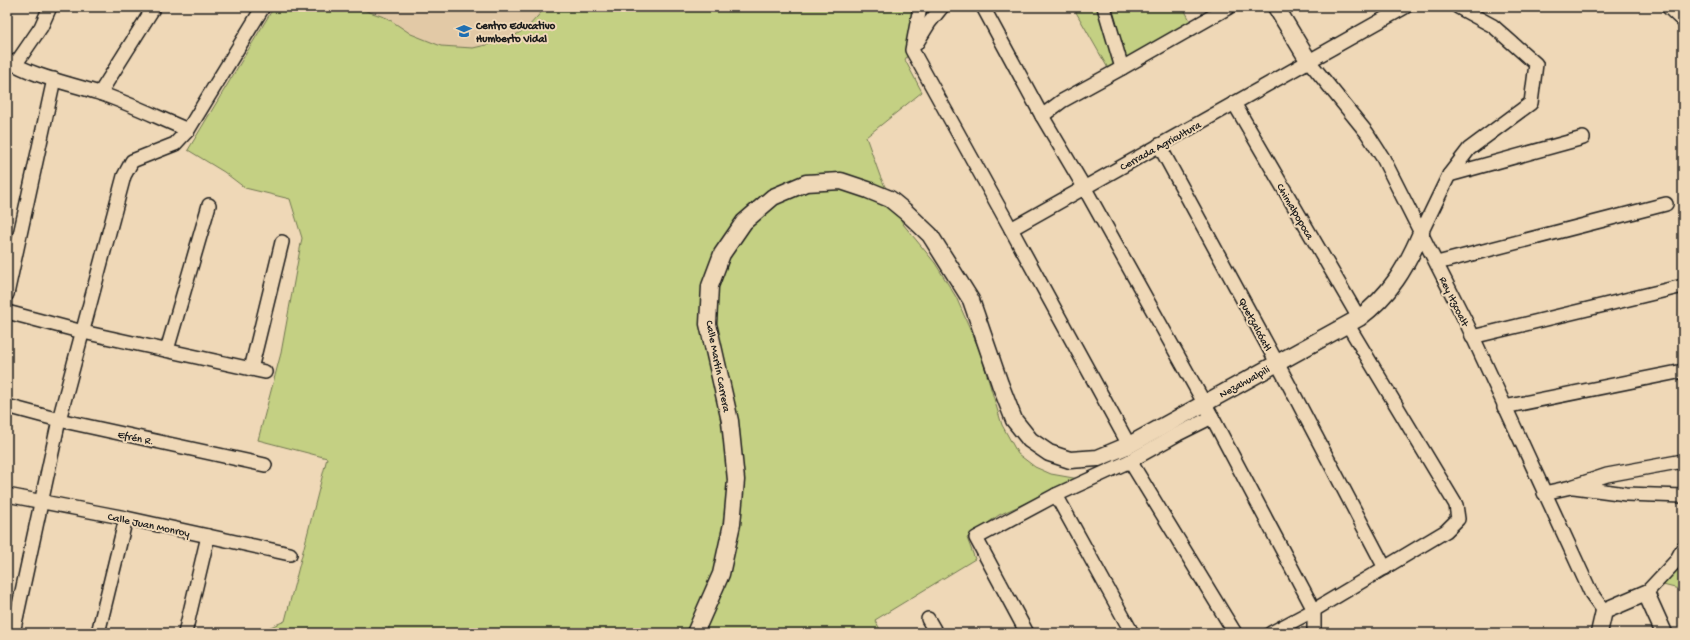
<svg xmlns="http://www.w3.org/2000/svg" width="1690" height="640" viewBox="0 0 1690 640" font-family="'Gochi Hand',sans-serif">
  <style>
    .built { fill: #e2c9a6 }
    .grass { fill: #c4d083; stroke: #707650 }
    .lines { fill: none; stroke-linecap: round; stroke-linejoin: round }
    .minor-casing { stroke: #1c1c1c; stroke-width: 16 }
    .tertiary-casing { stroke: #1c1c1c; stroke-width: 19 }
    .minor { stroke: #efd8b7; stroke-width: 13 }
    .tertiary { stroke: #efd8b7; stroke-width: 16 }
    .labels { text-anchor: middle; stroke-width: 4; stroke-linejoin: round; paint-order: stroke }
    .poi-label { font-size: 11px; font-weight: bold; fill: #1c1c1c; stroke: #efd8b7; text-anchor: start }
    .street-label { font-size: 11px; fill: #1c1c1c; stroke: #efd8b7 }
  </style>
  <rect width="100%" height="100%" fill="#efd8b7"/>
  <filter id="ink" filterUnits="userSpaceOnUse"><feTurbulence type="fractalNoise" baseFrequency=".025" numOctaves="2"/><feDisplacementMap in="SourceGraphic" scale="8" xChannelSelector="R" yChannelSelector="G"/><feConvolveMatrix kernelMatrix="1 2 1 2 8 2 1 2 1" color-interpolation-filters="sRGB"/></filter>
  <g filter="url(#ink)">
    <polygon class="built" points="355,7 546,7 528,27 508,40 473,48 441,46 411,34 387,18"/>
    <g class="grass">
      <polygon points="274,7 355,7 387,18 411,34 441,46 473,48 508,40 528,27 546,7 934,7 925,20 905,60 922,92 866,137 880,176 903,224 935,263 956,297 979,349 1002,425 1018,454 1035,467 1051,474 1079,479 999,515 967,538 975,559 875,620 882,633 256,633 285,621 327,458 258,440 281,353 302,238 290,199 245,188 224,172 188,150"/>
      <polygon points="1073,7 1183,7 1195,30 1113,77"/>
      <polygon points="1683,564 1683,590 1663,585"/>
    </g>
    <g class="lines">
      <defs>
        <g id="minor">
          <polyline points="920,7 912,50 1011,229 1129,445"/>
          <polyline points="983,7 1042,116 1084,187 1212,417 1314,610 1314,633"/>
          <polyline points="1104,7 1122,68"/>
          <polyline points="1668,7 1683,21"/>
          <polyline points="916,44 929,23 942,7"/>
          <path d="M7,60C34,77 69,83 99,93C129,103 159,118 188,130"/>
          <polyline points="1308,60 1367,133 1383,158 1467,324 1591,593 1604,611"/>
          <polyline points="15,65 41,27 50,7"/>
          <polyline points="100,93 154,7"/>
          <polyline points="1234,103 1359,318"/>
          <polyline points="1042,116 1062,101 1122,68 1229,7"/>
          <polyline points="1159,145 1289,385 1385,568"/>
          <polyline points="1449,175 1583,138"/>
          <polyline points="1011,229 1405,7"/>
          <polyline points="1421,233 1449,175 1469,149 1531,103 1536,64 1493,26 1458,7"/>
          <polyline points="1437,263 1666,204"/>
          <polyline points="7,294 54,79"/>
          <polyline points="7,312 83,332 265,372"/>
          <polyline points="1472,337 1683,286"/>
          <polyline points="167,350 209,205"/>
          <polyline points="251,369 282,242"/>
          <polyline points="7,406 59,420 265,465"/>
          <polyline points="1504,407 1683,371"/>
          <polyline points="1130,461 1235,633"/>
          <polyline points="1574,487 1626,494 1683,496"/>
          <polyline points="1544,493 1571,487 1607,475 1683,461"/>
          <polyline points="7,495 126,518 290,554"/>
          <polyline points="1056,495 1132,633"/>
          <polyline points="1646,593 1676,561 1683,548"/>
          <polyline points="928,619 936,633"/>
          <polyline points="13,633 59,420 124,176 132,161 175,144 188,130 263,7"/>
          <polyline points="98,633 126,518"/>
          <polyline points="185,633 208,536"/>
          <polyline points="1027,633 976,538 1056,495 1130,461 1178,434 1212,417"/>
          <polyline points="1271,633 1314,610 1446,531 1458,519 1456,505 1348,325"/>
        </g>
        <g id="tertiary">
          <polyline points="1276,7 1308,60"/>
          <path d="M695,633L721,574L732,524L736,480L730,421L708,324L710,286L722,254L744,222L773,197L806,183L841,181L868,190L890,199L907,213L930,235L971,300L1000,384L1014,420L1030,440L1049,453L1070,460L1098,458L1129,445L1359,318C1390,295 1406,268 1421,233"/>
          <polyline points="1599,633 1604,611 1646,593 1664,633"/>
        </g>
      </defs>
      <use href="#minor" class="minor-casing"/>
      <use href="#tertiary" class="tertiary-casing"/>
      <use href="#minor" class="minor"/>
      <use href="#tertiary" class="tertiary"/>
    </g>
  </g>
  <defs>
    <symbol id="school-bare" viewBox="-9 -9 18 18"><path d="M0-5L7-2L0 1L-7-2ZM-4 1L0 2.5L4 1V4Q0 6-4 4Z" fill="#1f6fb2" stroke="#efd8b7" stroke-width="2.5" paint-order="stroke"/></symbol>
  </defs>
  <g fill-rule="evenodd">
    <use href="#school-bare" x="453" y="20" width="22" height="22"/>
  </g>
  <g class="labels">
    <g class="poi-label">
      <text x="476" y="29">Centro Educativo<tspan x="476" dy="13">Humberto Vidal</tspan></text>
    </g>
    <g class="street-label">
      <text transform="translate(1160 145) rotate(-29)" y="4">Cerrada Agricultura</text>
      <text transform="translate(1296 211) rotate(60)" y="4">Chimalpopoca</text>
      <text transform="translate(1455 301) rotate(64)" y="4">Rey Itzcoalt</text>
      <text transform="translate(1256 324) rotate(62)" y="4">Quetzalcóatl</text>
      <text transform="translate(719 366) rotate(79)" y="4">Calle Martín Carrera</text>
      <text transform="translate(1244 381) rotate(-29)" y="4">Nezahualpili</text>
      <text transform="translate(136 437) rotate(12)" y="4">Efrén R.</text>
      <text transform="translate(149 524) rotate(12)" y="4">Calle Juan Monroy</text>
    </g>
  </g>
  <rect width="1690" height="640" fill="none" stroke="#efd8b7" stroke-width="24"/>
  <rect x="12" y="12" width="1666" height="616" fill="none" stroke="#1c1c1c" stroke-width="1.5" filter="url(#ink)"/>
</svg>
